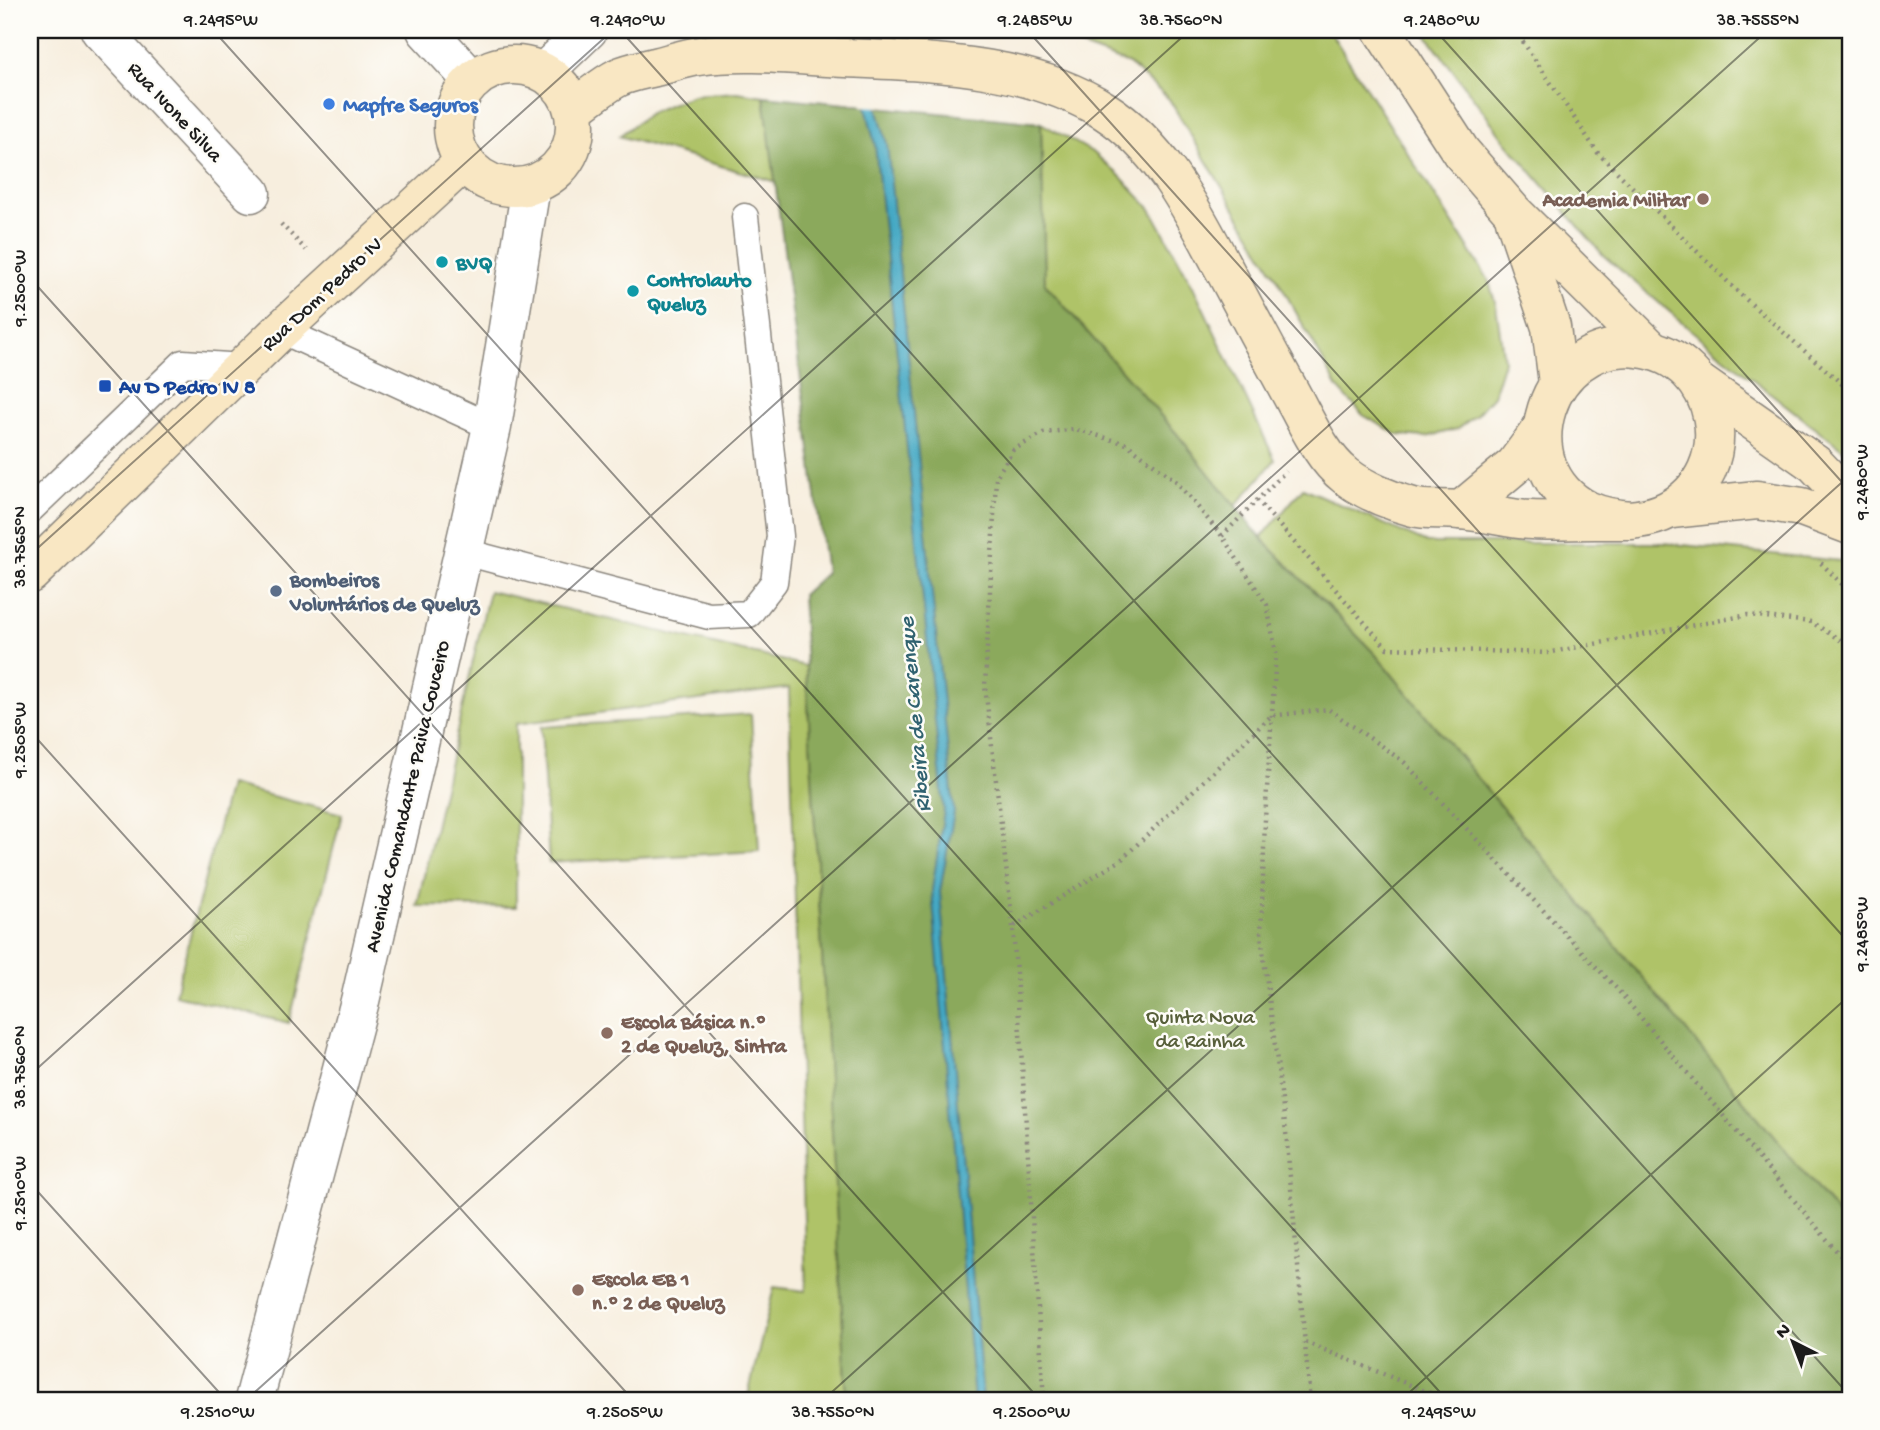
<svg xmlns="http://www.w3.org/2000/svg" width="1880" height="1430" viewBox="0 0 1880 1430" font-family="'Gochi Hand',sans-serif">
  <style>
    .green { fill: #afc368; stroke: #667042; stroke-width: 2 }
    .forest { fill: #8ba95c; stroke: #54623c; stroke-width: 2 }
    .water { fill: #45a9c4; stroke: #306270; stroke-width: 2 }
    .pier { fill: #f7eede }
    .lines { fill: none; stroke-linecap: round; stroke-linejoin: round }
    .lane-casing { stroke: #8a857d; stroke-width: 29 }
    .street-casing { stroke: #8a857d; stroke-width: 41 }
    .secondary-casing { stroke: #8a857d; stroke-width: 41 }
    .path { stroke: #8a857d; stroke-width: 4.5; stroke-dasharray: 2 5; stroke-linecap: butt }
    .lane { stroke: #fff; stroke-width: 26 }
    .street { stroke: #fff; stroke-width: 38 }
    .secondary { stroke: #f9e7c3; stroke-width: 38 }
    .ticks { fill: none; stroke: #1c1c1c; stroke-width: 2; stroke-opacity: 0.45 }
    .shop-dot { fill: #3f7fe0; stroke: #fdfcf7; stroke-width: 2.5 }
    .education-dot { fill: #8d6e63; stroke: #fdfcf7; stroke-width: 2.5 }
    .culture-dot { fill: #0f9aa8; stroke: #fdfcf7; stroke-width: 2.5 }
    .transit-dot { fill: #1a4fb4; stroke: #fdfcf7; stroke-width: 2.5 }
    .service-dot { fill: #5c6f8a; stroke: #fdfcf7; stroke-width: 2.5 }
    .labels { text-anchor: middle; stroke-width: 5; stroke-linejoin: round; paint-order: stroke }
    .shop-label { font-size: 21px; font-weight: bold; fill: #366cbe; stroke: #fdfcf7; text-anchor: start }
    .street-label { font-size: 21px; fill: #1c1c1c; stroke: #fdfcf7 }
    .education-label { font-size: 21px; font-weight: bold; fill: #785e54; stroke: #fdfcf7; text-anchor: start }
    .culture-label { font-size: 21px; font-weight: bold; fill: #0d838f; stroke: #fdfcf7; text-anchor: start }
    .transit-label { font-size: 21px; font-weight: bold; fill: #164399; stroke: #fdfcf7; text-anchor: start }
    .service-label { font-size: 21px; font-weight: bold; fill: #4e5e75; stroke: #fdfcf7; text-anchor: start }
    .park-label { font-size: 21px; fill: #575f3a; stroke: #fdfcf7 }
    .water-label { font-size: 23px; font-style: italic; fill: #306270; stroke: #fdfcf7 }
    .neatline { fill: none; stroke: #1c1c1c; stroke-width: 2.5 }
    .ticks-label { font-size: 18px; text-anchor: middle; fill: #1c1c1c }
  </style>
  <rect width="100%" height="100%" fill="#fdfcf7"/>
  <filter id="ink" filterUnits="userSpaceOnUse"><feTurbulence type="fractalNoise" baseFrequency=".0143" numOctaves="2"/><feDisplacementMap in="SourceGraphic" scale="14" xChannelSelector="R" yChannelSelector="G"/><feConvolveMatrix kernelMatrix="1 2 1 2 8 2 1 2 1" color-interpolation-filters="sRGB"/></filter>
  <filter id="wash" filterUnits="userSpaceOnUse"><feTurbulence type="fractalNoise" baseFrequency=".00686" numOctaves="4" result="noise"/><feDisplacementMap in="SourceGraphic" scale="28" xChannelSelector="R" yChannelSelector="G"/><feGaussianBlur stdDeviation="1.57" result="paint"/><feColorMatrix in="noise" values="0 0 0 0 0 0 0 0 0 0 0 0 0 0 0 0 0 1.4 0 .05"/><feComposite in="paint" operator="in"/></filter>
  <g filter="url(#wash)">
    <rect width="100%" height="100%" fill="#f7eede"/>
    <g class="green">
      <polygon points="1035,30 1329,30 1488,279 1496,305 1504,361 1493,396 1476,415 1457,429 1426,437 1398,435 1363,415 1338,388 1278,280 1169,99 1129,64"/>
      <polygon points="1423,30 1850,30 1850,455 1710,346 1604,256 1506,142"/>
      <polygon points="737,92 764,96 776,182 619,136 651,112 693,95"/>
      <polygon points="1041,123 1094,153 1119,175 1151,209 1194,288 1275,460 1236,506 1045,284"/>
      <polygon points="1303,488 1427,543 1663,543 1850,562 1850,1229 1375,654 1261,538"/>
      <polygon points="489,591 806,666 847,1400 747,1400 774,1287 806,1291 789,688 516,724 516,907 417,906"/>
      <polygon points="751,714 759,851 549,863 541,727"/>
      <polygon points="229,785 342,814 289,1023 175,995"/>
    </g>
    <polygon class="forest" points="764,96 1041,123 1045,284 1178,435 1261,538 1375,654 1850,1229 1850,1400 847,1400 802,595 826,573"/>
    <polygon class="water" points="848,30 877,107 887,144 954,812 940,892 983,1400 974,1400 932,890 944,811 923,599 875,145"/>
    <polygon class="pier" points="844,30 862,30 881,107 862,106"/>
  </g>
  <g filter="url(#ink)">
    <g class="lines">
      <defs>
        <g id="lane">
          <polyline points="281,330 492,427"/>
          <polyline points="30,510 183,363 243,367"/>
          <polyline points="461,551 709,616 749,614 774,582 780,536 745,217"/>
        </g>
        <g id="street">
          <polyline points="100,30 251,193"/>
          <polyline points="426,30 473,81"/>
          <polyline points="544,72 588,30"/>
          <polyline points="254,1400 360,1001 492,427 531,186"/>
        </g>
        <g id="secondary">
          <polyline points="1382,30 1461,152 1512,211 1652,350"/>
          <circle cx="514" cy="126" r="61"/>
          <path d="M574,108C589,98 603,85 619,77C630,72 643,70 655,67C669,64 684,58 699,56C744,49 801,56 846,58C933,62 1028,63 1105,111C1163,148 1193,212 1225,271C1246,311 1268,352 1290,392C1305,419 1321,457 1346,476C1364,490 1391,501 1413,507C1427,511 1443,508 1458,510C1483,511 1507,519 1531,520C1552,521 1574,520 1595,520C1620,520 1645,522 1668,510C1743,472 1722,357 1638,348C1546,337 1504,467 1587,510C1602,517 1616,519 1632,520"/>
          <polyline points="1515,220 1551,327 1558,383"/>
          <polyline points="1698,382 1815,464 1850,501"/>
          <polyline points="1671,509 1757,500 1802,507 1850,525"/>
          <polyline points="1461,510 1515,465 1542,428"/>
          <polyline points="30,574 281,330 464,162"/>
        </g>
      </defs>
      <use href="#lane" class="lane-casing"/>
      <use href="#street" class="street-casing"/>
      <use href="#secondary" class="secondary-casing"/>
      <g class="path">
        <polyline points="1515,30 1598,153 1741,295 1850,391"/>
        <polyline points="281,224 306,250"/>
        <polyline points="1257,500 1387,648 1547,653 1748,615 1811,622 1850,646"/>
        <polyline points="1222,536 1286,471"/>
        <polyline points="1821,563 1850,592"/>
        <polyline points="1013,927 985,686 996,477 1013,450 1043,433 1075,429 1127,444 1175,480 1222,536 1267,605 1276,653 1265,819 1261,935 1286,1132 1310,1400"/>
        <polyline points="1305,1342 1447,1400"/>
        <polyline points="1044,1400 1013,927 1121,860 1271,716 1328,709 1404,762 1617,989 1850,1267"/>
      </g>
      <use href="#lane" class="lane"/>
      <use href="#street" class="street"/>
      <use href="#secondary" class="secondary"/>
    </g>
  </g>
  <path class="ticks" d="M213,30L1447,1400M620,30L1850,1396M1027,30L1850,944M1435,30L1850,491M1842,30L1850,39M30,35L35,30M30,278L1040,1400M30,555L613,30M30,731L633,1400M30,1075L1190,30M30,1183L226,1400M246,1400L1768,30M823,1400L1850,475M1401,1400L1850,995"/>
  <circle class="shop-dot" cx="329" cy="104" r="7"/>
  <g class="education-dot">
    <circle cx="1703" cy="199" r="7"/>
    <circle cx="607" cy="1033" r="7"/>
    <circle cx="578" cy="1290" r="7"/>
  </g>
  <g class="culture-dot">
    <circle cx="442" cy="262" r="7"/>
    <circle cx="633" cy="291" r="7"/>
  </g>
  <rect class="transit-dot" x="98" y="379" width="14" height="14" rx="3.5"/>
  <circle class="service-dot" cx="276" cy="591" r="7"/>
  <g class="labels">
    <g class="shop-label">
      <text x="343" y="111">Mapfre Seguros</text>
    </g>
    <g class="street-label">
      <text transform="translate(176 111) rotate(47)" y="7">Rua Ivone Silva</text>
      <text transform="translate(321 293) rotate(-43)" y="7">Rua Dom Pedro IV</text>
      <text transform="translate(406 796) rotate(-77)" y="7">Avenida Comandante Paiva Couceiro</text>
    </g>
    <g class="education-label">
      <text x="1689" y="206" text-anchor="end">Academia Militar</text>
      <text x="621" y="1028">Escola Básica n.º<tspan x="621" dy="24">2 de Queluz, Sintra</tspan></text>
      <text x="592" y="1285">Escola EB 1<tspan x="592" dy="24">n.º 2 de Queluz</tspan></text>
    </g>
    <g class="culture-label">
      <text x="456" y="269">BVQ</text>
      <text x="647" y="286">Controlauto<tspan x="647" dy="24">Queluz</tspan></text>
    </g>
    <g class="transit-label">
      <text x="119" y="393">Av D Pedro IV 8</text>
    </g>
    <g class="service-label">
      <text x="290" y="586">Bombeiros<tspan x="290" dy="24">Voluntários de Queluz</tspan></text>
    </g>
    <g class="park-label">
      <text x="1200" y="1023">Quinta Nova<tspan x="1200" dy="24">da Rainha</tspan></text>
    </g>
    <g class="water-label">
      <text transform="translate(913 715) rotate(-95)" y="8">Ribeira de Carenque</text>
    </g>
  </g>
  <rect width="1880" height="1430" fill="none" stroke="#fdfcf7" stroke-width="77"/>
  <g transform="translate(1793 1342) rotate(318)" stroke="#fdfcf7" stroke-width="5" paint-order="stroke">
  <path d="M0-5L12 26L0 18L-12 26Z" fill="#1c1c1c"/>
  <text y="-10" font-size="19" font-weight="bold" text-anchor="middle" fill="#1c1c1c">N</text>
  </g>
  <rect x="38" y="38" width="1804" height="1354" class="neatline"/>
  <g class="ticks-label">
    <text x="221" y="25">9.2495°W</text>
    <text x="628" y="25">9.2490°W</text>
    <text x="1035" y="25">9.2485°W</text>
    <text x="1181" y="25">38.7560°N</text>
    <text x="1442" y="25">9.2480°W</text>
    <text x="1758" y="25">38.7555°N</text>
    <text transform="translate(19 288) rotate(-90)" y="6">9.2500°W</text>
    <text transform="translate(1861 482) rotate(-90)" y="6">9.2480°W</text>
    <text transform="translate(19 547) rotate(-90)" y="6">38.7565°N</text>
    <text transform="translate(19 740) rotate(-90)" y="6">9.2505°W</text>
    <text transform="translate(1861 934) rotate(-90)" y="6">9.2485°W</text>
    <text transform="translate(19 1067) rotate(-90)" y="6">38.7560°N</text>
    <text transform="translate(19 1193) rotate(-90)" y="6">9.2510°W</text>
    <text x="218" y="1417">9.2510°W</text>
    <text x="625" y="1417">9.2505°W</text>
    <text x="833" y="1417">38.7550°N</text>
    <text x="1032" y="1417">9.2500°W</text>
    <text x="1439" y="1417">9.2495°W</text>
  </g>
</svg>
